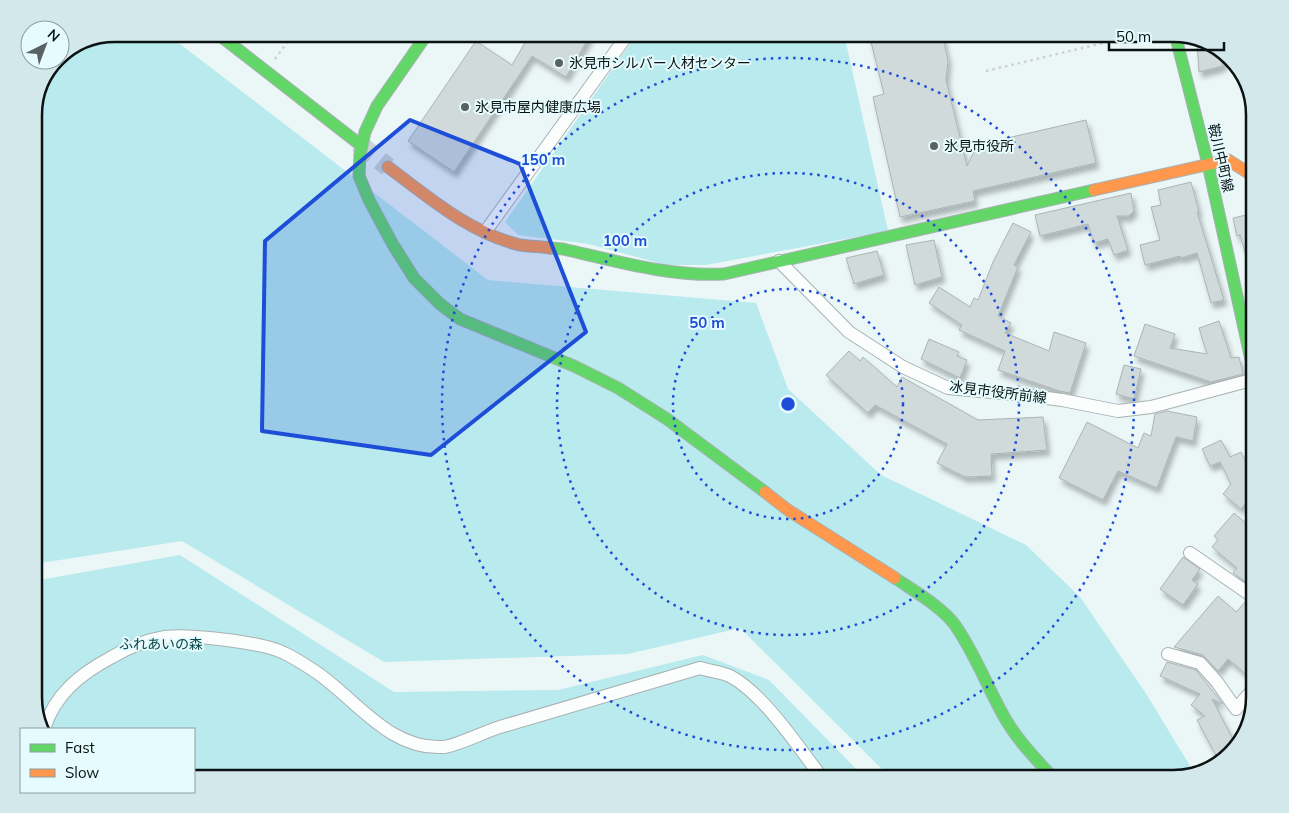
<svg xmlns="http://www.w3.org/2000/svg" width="1289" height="813" viewBox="0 0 1289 813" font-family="Mulish,'Noto Sans JP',sans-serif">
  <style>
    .green { fill: #b8eaee }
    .building { fill: #d1dadb; stroke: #abb4b4; filter: url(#shadow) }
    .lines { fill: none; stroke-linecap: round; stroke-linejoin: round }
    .secondary-tunnel { stroke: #c9d4d5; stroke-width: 19; stroke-dasharray: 19 9; stroke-linecap: butt }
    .street-casing { stroke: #a8b1b2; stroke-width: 14 }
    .fast-casing { stroke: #a8b1b2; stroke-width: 13 }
    .slow-casing { stroke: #a8b1b2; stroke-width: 13 }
    .path { stroke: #ced1d2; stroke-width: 2.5; stroke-dasharray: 2.5 4; stroke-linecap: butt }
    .street { stroke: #fcfefe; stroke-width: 12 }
    .fast { stroke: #63d668; stroke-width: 11 }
    .slow { stroke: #ff974d; stroke-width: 11 }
    .marked { fill: #1d4ed8; fill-opacity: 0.2; stroke: #1d4ed8; stroke-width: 4; stroke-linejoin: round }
    .ring { fill: none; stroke: #1d4ed8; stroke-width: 2.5; stroke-dasharray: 2.5 5 }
    .poi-dot { fill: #596262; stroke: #e5fbfd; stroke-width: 2 }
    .labels { text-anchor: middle; stroke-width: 4; stroke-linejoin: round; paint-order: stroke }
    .poi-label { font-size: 14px; fill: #0a1212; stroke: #e5fbfd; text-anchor: start }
    .street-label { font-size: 14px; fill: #0a1212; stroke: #e5fbfd }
    .park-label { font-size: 14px; fill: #06474b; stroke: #e5fbfd }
    .rim { fill: none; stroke: #0a1212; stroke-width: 2.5 }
    .centre { fill: #1d4ed8; stroke: #e5fbfd; stroke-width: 2.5 }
    .ring-label { font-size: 15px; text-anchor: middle; font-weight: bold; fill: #1d4ed8; stroke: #e5fbfd; stroke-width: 4; stroke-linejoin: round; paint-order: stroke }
  </style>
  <defs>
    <filter id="shadow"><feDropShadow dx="3" dy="5.5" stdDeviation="2.5" flood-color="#0004"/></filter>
  </defs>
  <rect width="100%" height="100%" fill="#ebf6f7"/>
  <g class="green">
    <polygon points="115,34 167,34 488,280 756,303 788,389 881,475 1026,545 1080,597 1145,692 1195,774 1174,779 892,779 740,628 628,654 384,662 182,541 34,564 34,110 57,60 60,60 60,57"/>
    <polygon points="637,34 844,34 888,231 706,265 666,265 589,244 518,235 505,222"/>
    <polygon points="180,555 394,692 558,690 703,655 769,680 866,779 194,779 194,729 42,729 34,703 34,581"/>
  </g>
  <g class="building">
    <polygon points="530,34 591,34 566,77 532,56 454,172 408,141 476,41 512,65"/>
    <polygon points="869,34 942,34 948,60 946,80 967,166 977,145 1086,120 1096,163 973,191 975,201 900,217 873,97 884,94"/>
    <polygon points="1197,41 1219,47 1230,59 1222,62 1223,66 1199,72"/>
    <polygon points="1191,182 1199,212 1197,212 1224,300 1211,303 1197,253 1181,258 1180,256 1145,265 1140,245 1160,240 1151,207 1161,205 1158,190"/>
    <polygon points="1131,193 1134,211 1129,216 1117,216 1128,250 1114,255 1108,239 1094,243 1088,224 1040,236 1035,215"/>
    <polygon points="1255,213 1255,249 1245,252 1240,235 1237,236 1233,218"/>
    <polygon points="1013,223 1031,232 1014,265 1018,267 998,316 1011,323 1005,333 1049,351 1054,332 1086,343 1070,393 1059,391 998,370 1005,351 959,330 962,325 929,303 939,287 970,307 974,298 978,300 993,262"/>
    <polygon points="934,240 942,277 915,285 906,245"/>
    <polygon points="877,251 884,275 854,284 846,258"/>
    <polygon points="1219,321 1231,358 1239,357 1243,374 1211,382 1134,356 1145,324 1175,334 1170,348 1207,354 1199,328"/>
    <polygon points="929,339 959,352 957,356 967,360 960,378 921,359"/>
    <polygon points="849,351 860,361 863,357 897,387 902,377 978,420 1043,417 1047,450 991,454 992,476 965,477 937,463 947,444 875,405 868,413 826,375"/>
    <polygon points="1124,365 1141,369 1134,399 1116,394"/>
    <polygon points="1167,411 1197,417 1193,441 1176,437 1157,488 1118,471 1103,500 1059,478 1087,422 1138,448 1144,433 1151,436 1155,414"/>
    <polygon points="1221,440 1230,457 1241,452 1248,466 1255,461 1255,491 1241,509 1223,494 1231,484 1220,462 1210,466 1202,449"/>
    <polygon points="1234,513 1255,531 1255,588 1233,573 1237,568 1212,547 1218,540 1214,536"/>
    <polygon points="1183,557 1200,569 1192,580 1198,584 1183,605 1160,589"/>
    <polygon points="1218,596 1236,612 1246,601 1255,606 1255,663 1246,674 1228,659 1218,671 1203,655 1174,647"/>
    <polygon points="1167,662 1196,670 1223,704 1212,699 1237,747 1220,763 1197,720 1205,716 1191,705 1200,694 1160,676"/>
  </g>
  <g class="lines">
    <polyline class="secondary-tunnel" points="358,143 388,167"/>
    <defs>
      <g id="street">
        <polyline points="485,232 628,34"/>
        <polyline points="779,261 849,332 903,367 948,388 1025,395 1062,400 1118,411 1151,407 1255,379"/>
        <polyline points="1190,553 1255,598"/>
        <polyline points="1168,654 1200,663 1217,682 1236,709 1255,687"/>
        <path d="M44,729C55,694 80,674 112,657C127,648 146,640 165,637C189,634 262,642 284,653C295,658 307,666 316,672C357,700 389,750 443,747C454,747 486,731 500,727C566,707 633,688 700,668C709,671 721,672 730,676C765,695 798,747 823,779"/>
        <polyline points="720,779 723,779"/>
      </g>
      <g id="fast">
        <polyline points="218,34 358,143"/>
        <polyline points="427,34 377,106 365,132 360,154 359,176 369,200 392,243 414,278 440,304 460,319 574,366 618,388 667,419 765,492"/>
        <polyline points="1175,34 1208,164 1255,378"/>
        <path d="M550,248L563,249C616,261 670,277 724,274L1094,190"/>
        <path d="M895,578C914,591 942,607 955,625C976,655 988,689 1006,720C1019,742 1037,760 1054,779"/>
      </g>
      <g id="slow">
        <path d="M388,167C427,196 467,231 516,244C526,247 539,246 550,248"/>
        <polyline points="1094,190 1228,160 1255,177"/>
        <polyline points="765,492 788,510 895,578"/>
      </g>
    </defs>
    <use href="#street" class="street-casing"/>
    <use href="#fast" class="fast-casing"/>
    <use href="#slow" class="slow-casing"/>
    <g class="path">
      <polyline points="275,59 293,34"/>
      <polyline points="986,71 1141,34"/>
    </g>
    <use href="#street" class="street"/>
    <use href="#fast" class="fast"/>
    <use href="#slow" class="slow"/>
  </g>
  <path class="marked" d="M410,120L520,164L586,332L431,455L262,431L265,241Z"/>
  <g class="ring">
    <circle cx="788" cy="404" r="115"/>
    <circle cx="788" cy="404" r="231"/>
    <circle cx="788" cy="404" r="346"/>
  </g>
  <g class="poi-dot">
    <circle cx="559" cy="63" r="5"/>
    <circle cx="465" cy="107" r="5"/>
    <circle cx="934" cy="146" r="5"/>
  </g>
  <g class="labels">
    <g class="poi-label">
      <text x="569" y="68">氷見市シルバー人材センター</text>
      <text x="475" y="112">氷見市屋内健康広場</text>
      <text x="944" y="151">氷見市役所</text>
    </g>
    <g class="street-label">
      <text transform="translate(1221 158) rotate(77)" y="5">鞍川中町線</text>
      <text transform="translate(998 392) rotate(7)" y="5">冰見市役所前線</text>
    </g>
    <g class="park-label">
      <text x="161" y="649">ふれあいの森</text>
    </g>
  </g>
  <path d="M0 0H1289V813H0ZM115 42H1173A73 73 0 0 1 1246 115V697A73 73 0 0 1 1173 770H115A73 73 0 0 1 42 697V115A73 73 0 0 1 115 42Z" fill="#d3e8ea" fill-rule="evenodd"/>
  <path class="rim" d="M115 42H1173A73 73 0 0 1 1246 115V697A73 73 0 0 1 1173 770H115A73 73 0 0 1 42 697V115A73 73 0 0 1 115 42Z"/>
  <circle cx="788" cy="404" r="8" class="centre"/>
  <g class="ring-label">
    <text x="543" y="165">150 m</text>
    <text x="625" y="246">100 m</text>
    <text x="707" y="328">50 m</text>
  </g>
  <rect x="20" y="728" width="175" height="65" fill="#e5fbfd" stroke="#8d9e9f"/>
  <rect x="30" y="744" width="25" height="8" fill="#63d668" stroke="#8d9e9f"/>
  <text x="65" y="753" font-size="15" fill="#0a1212">Fast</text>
  <rect x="30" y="769" width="25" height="8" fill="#ff974d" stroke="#8d9e9f"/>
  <text x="65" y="778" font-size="15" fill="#0a1212">Slow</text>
  <g transform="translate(45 45) rotate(42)"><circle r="24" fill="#e5fbfd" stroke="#8d9e9f"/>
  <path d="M0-4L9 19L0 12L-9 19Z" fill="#596262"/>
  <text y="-8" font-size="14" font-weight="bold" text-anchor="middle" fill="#0a1212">N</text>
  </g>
  <path d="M1109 42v8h115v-8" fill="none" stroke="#0a1212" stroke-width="2.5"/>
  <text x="1116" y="42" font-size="15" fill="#0a1212" stroke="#e5fbfd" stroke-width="4" paint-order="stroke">50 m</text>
</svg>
